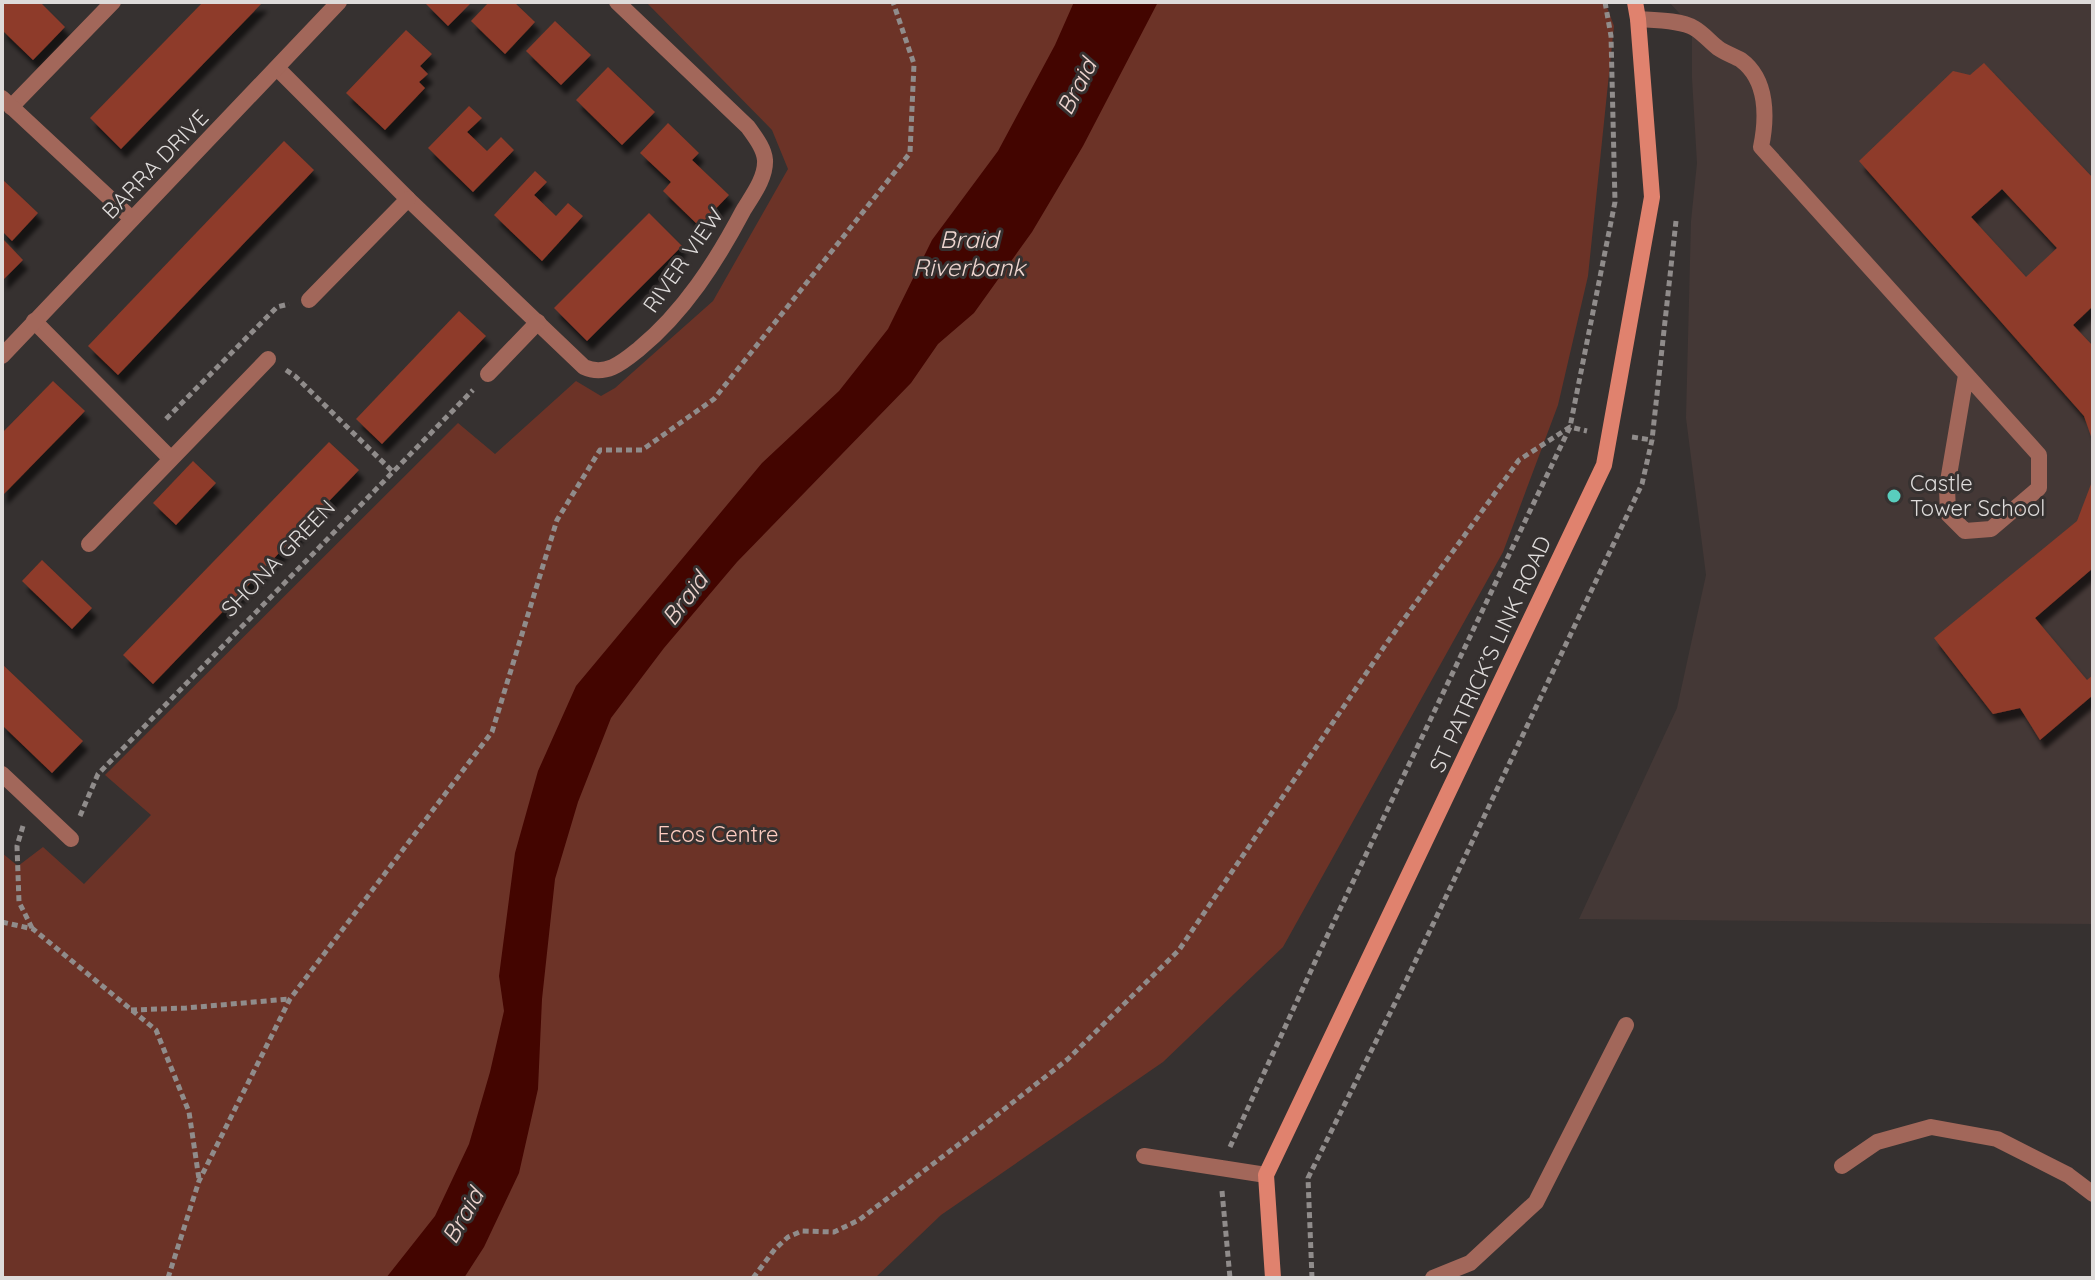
<svg xmlns="http://www.w3.org/2000/svg" width="2095" height="1280" viewBox="0 0 2095 1280" font-family="Quicksand,sans-serif">
  <style>
    .built { fill: #443836 }
    .green { fill: #6c3327 }
    .water { fill: #430500 }
    .building { fill: #8e3b29; fill-rule: evenodd; filter: url(#shadow) }
    .lines { fill: none; stroke-linecap: round; stroke-linejoin: round }
    .path { stroke: #908c8b; stroke-width: 5; stroke-dasharray: 6 4; stroke-linecap: butt }
    .lane { stroke: #a2675a; stroke-width: 16 }
    .street { stroke: #a2675a; stroke-width: 16 }
    .secondary { stroke: #e0826e; stroke-width: 16 }
    .poi-dot { fill: #59cebe; stroke: #363130; stroke-width: 3 }
    .labels { text-anchor: middle; stroke-width: 6; stroke-linejoin: round; paint-order: stroke }
    .street-label { font-size: 22px; fill: #dedbda; stroke: #363130 }
    .poi-label { font-size: 22px; fill: #dedbda; stroke: #363130; text-anchor: start }
    .park-label { font-size: 22px; fill: #fecdc1; stroke: #363130 }
    .water-label { font-size: 24px; font-style: italic; fill: #eed5cf; stroke: #363130 }
  </style>
  <defs>
    <filter id="shadow"><feDropShadow dx="5" dy="9" stdDeviation="2" flood-color="#0009"/></filter>
  </defs>
  <rect width="100%" height="100%" fill="#363130"/>
  <polygon class="built" points="1669,2 2093,2 2093,924 1579,919 1677,708 1706,575 1686,418 1691,221 1697,163 1692,78 1692,27"/>
  <polygon class="green" points="646,2 1605,2 1614,26 1588,276 1558,405 1503,552 1283,947 1163,1062 941,1215 875,1278 2,1278 2,853 18,866 43,847 84,884 151,815 105,775 458,423 495,454 576,381 601,396 615,388 713,301 788,169 772,130"/>
  <polygon class="water" points="1074,2 1158,2 1083,146 1032,232 974,313 938,344 911,383 737,562 664,648 611,718 578,802 555,879 542,999 538,1089 519,1173 484,1247 464,1278 386,1278 435,1216 469,1144 490,1072 504,1011 499,976 515,853 538,771 576,686 762,463 839,391 888,329 932,240 998,151 1055,45"/>
  <g class="building">
    <polygon points="2,2 40,2 65,27 33,60 2,30"/>
    <polygon points="203,2 263,2 121,149 90,118"/>
    <polygon points="424,2 472,2 448,26"/>
    <polygon points="489,2 514,2 535,22 505,54 471,21"/>
    <polygon points="555,21 591,55 561,85 526,51"/>
    <polygon points="406,30 432,54 420,66 428,74 419,82 425,88 385,130 346,93"/>
    <path d="M1984,63L2093,178V306L2073,325L2093,346V442L2084,416L1859,161L1953,71L1970,75ZM2002,189L2057,248L2026,277L1971,217Z"/>
    <polygon points="608,67 655,112 622,145 576,100"/>
    <polygon points="469,106 482,118 467,132 487,151 501,137 514,150 473,192 428,148"/>
    <polygon points="668,123 699,153 692,160 729,195 699,226 663,191 671,182 640,153"/>
    <polygon points="284,141 314,170 118,375 88,346"/>
    <polygon points="535,171 547,182 534,195 556,216 568,203 583,216 542,261 494,215"/>
    <polygon points="2,179 38,213 12,241 2,231"/>
    <polygon points="649,213 682,246 587,341 554,308"/>
    <polygon points="2,238 23,260 2,281"/>
    <polygon points="459,311 486,336 382,444 356,419"/>
    <polygon points="53,381 85,411 2,496 2,433"/>
    <polygon points="329,442 359,470 153,684 123,655"/>
    <polygon points="193,461 216,483 176,525 153,503"/>
    <polygon points="2093,479 2093,568 2035,618 2087,680 2093,675 2093,695 2040,740 2020,708 1993,714 1934,638 2077,521"/>
    <polygon points="42,560 92,608 72,629 22,581"/>
    <polygon points="2,664 83,741 52,773 2,725"/>
  </g>
  <g class="lines">
    <g class="path">
      <polyline points="286,370 295,376 393,472"/>
      <polyline points="166,419 277,307 289,304"/>
      <polyline points="1632,437 1652,440"/>
      <polyline points="80,816 98,774 473,390"/>
      <polyline points="23,826 17,846 19,902 32,928"/>
      <polyline points="2,922 33,929 156,1030 189,1112 199,1179"/>
      <polyline points="131,1010 186,1008 289,999"/>
      <polyline points="1230,1147 1320,951 1570,427 1615,202 1611,36 1605,2"/>
      <polyline points="1222,1191 1230,1278"/>
      <polyline points="168,1278 199,1181 290,999 492,732 557,520 600,450 642,450 714,399 910,153 914,64 893,2"/>
      <polyline points="753,1278 775,1249 788,1237 802,1231 834,1232 859,1220 979,1129 1068,1059 1179,950 1386,644 1519,460 1570,427 1587,431"/>
      <polyline points="1312,1278 1308,1178 1406,981 1642,484 1652,440 1676,221"/>
    </g>
    <g class="lane">
      <path d="M1638,19C1654,20 1681,20 1694,28C1703,33 1710,42 1718,48C1725,53 1734,56 1741,60C1768,80 1767,118 1761,147L2039,455V488L1991,529L1965,531L1948,514L1947,487L1966,375"/>
      <polyline points="11,107 113,2"/>
      <polyline points="34,321 170,458"/>
      <polyline points="89,544 268,359"/>
      <polyline points="1144,1156 1266,1175"/>
      <polyline points="1842,1166 1877,1142 1931,1127 1997,1139 2068,1175 2093,1194"/>
      <polyline points="1433,1278 1470,1263 1536,1202 1626,1025"/>
    </g>
    <g class="street">
      <path d="M277,68L408,199L584,367C606,377 623,362 639,349C684,312 716,262 743,211C752,196 766,178 765,160C764,148 755,137 748,127L617,2"/>
      <polyline points="2,98 132,219"/>
      <polyline points="309,300 408,199"/>
      <polyline points="2,356 339,2"/>
      <polyline points="488,374 538,322"/>
      <polyline points="2,774 71,839"/>
    </g>
    <polyline class="secondary" points="1273,1278 1266,1175 1604,465 1652,197 1638,19 1635,2"/>
  </g>
  <circle class="poi-dot" cx="1894" cy="496" r="8"/>
  <g class="labels">
    <g class="street-label">
      <text transform="translate(155 164) rotate(-46)" y="8">BARRA DRIVE</text>
      <text transform="translate(683 260) rotate(-55)" y="8">RIVER VIEW</text>
      <text transform="translate(278 558) rotate(-46)" y="8">SHONA GREEN</text>
      <text transform="translate(1490 654) rotate(-65)" y="8">ST PATRICK’S LINK ROAD</text>
    </g>
    <g class="poi-label">
      <text x="1910" y="491">Castle<tspan x="1910" dy="25">Tower School</tspan></text>
    </g>
    <g class="park-label">
      <text x="718" y="842">Ecos Centre</text>
    </g>
    <g class="water-label">
      <text transform="translate(1077 87) rotate(-63)" y="8">Braid</text>
      <text x="969" y="248">Braid<tspan x="969" dy="28">Riverbank</tspan></text>
      <text transform="translate(685 599) rotate(-53)" y="8">Braid</text>
      <text transform="translate(463 1216) rotate(-60)" y="8">Braid</text>
    </g>
  </g>
  <rect width="2095" height="1280" fill="none" stroke="#dedbda" stroke-width="8"/>
</svg>
